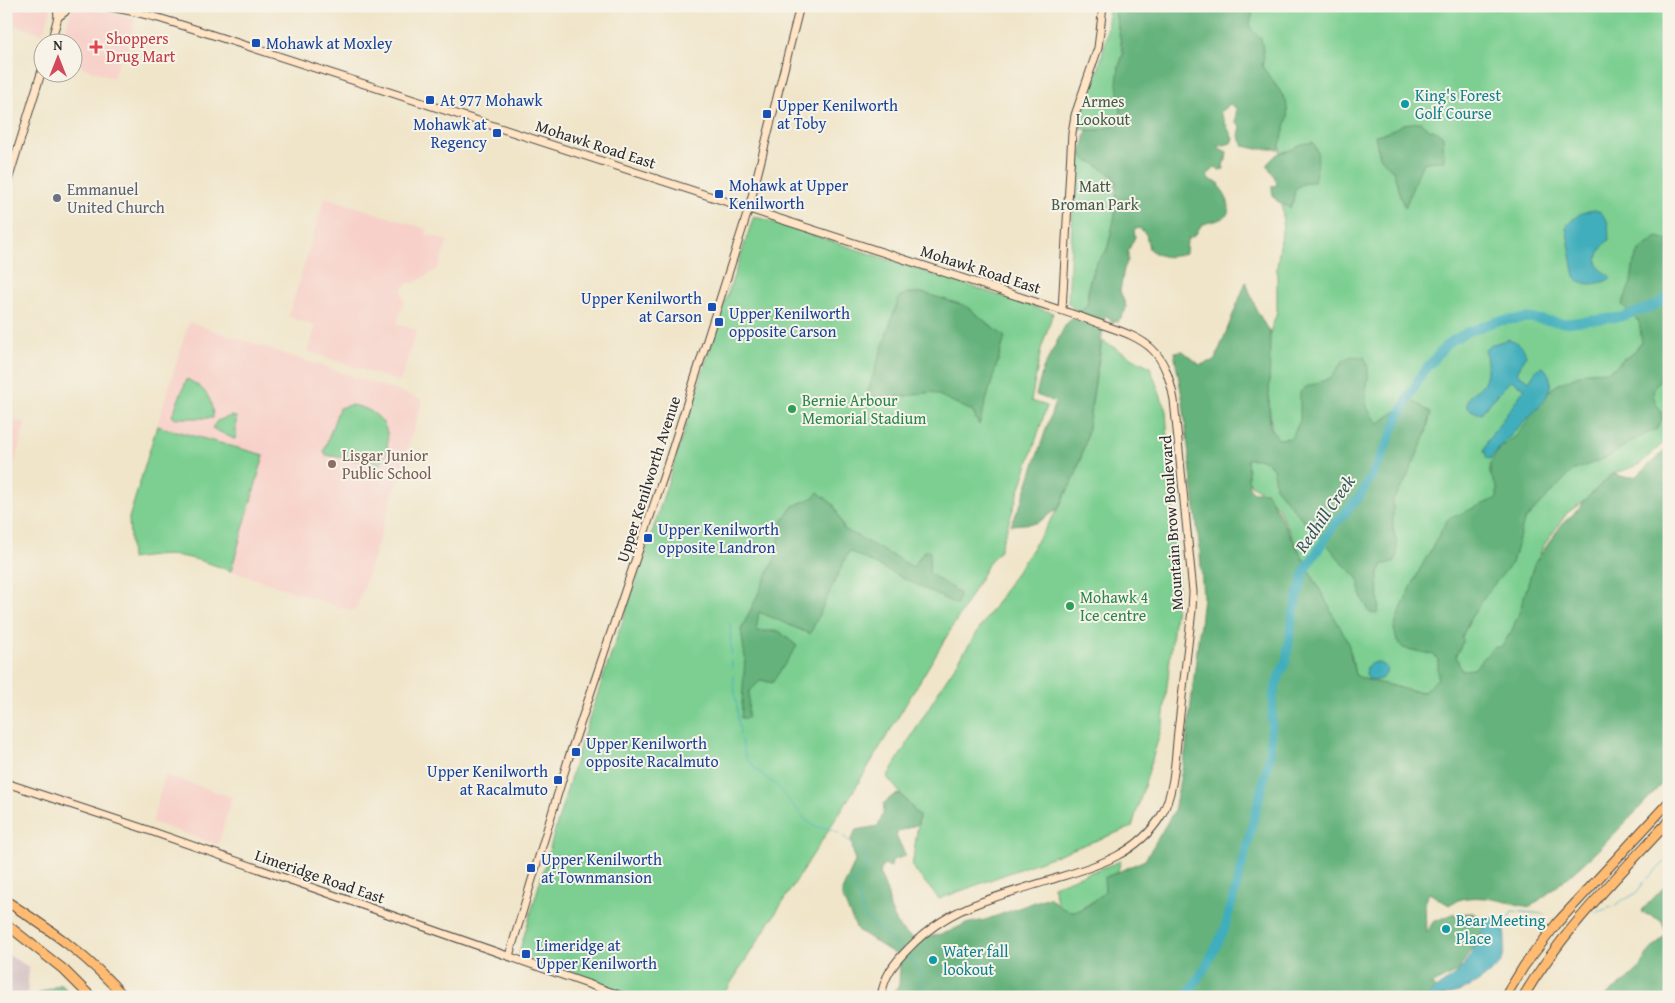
<svg xmlns="http://www.w3.org/2000/svg" width="1675" height="1003" viewBox="0 0 1675 1003" font-family="'Gentium Book Plus',serif">
  <style>
    .built { fill: #f7d1c9 }
    .industrial { fill: #d2bfc1 }
    .green { fill: #7ccf91; stroke: #547d5e }
    .forest { fill: #65b27b; stroke: #486e53 }
    .water { fill: #3faebc; stroke: #356c74 }
    .lines { fill: none; stroke-linecap: round; stroke-linejoin: round }
    .stream { stroke: #3faebc; stroke-width: 1 }
    .river { stroke: #3faebc; stroke-width: 9 }
    .secondary-casing { stroke: #494743; stroke-width: 9 }
    .highway-casing { stroke: #494743; stroke-width: 11 }
    .secondary { stroke: #ffe4c6; stroke-width: 7 }
    .highway { stroke: #ffbb71; stroke-width: 9 }
    .transit-dot { fill: #1a4fb4; stroke: #f7f3e8; stroke-width: 2 }
    .health-dot { fill: #e0444e; stroke: #f7f3e8; stroke-width: 2 }
    .culture-dot { fill: #0f9aa8; stroke: #f7f3e8; stroke-width: 2 }
    .worship-dot { fill: #6b7280; stroke: #f7f3e8; stroke-width: 2 }
    .leisure-dot { fill: #2e9e5b; stroke: #f7f3e8; stroke-width: 2 }
    .education-dot { fill: #8d6e63; stroke: #f7f3e8; stroke-width: 2 }
    .labels { text-anchor: middle; stroke-width: 4; stroke-linejoin: round; paint-order: stroke }
    .health-label { font-size: 16px; fill: #be3a42; stroke: #f7f3e8; text-anchor: start }
    .transit-label { font-size: 16px; fill: #164399; stroke: #f7f3e8; text-anchor: start }
    .culture-label { font-size: 16px; fill: #0d838f; stroke: #f7f3e8; text-anchor: start }
    .park-label { font-size: 16px; fill: #435c4a; stroke: #f7f3e8 }
    .street-label { font-size: 16px; fill: #2b2b2b; stroke: #f7f3e8 }
    .worship-label { font-size: 16px; fill: #5b616d; stroke: #f7f3e8; text-anchor: start }
    .leisure-label { font-size: 16px; fill: #27864d; stroke: #f7f3e8; text-anchor: start }
    .education-label { font-size: 16px; fill: #785e54; stroke: #f7f3e8; text-anchor: start }
    .water-label { font-size: 18px; font-style: italic; fill: #32595e; stroke: #f7f3e8 }
  </style>
  <rect width="100%" height="100%" fill="#f7f3e8"/>
  <filter id="ink" filterUnits="userSpaceOnUse"><feTurbulence type="fractalNoise" baseFrequency=".02" numOctaves="2"/><feDisplacementMap in="SourceGraphic" scale="10" xChannelSelector="R" yChannelSelector="G"/><feConvolveMatrix kernelMatrix="1 2 1 2 8 2 1 2 1" color-interpolation-filters="sRGB"/></filter>
  <filter id="wash" filterUnits="userSpaceOnUse"><feTurbulence type="fractalNoise" baseFrequency=".0096" numOctaves="4" result="noise"/><feDisplacementMap in="SourceGraphic" scale="20" xChannelSelector="R" yChannelSelector="G"/><feGaussianBlur stdDeviation="1.12" result="paint"/><feColorMatrix in="noise" values="0 0 0 0 0 0 0 0 0 0 0 0 0 0 0 0 0 1.4 0 .05"/><feComposite in="paint" operator="in"/></filter>
  <g filter="url(#wash)">
    <rect width="100%" height="100%" fill="#f0e5c9"/>
    <g class="built">
      <polygon points="6,6 52,6 43,34 6,22"/>
      <polygon points="74,6 83,6 135,19 125,56 121,55 113,78 73,64 72,42 61,42 72,9"/>
      <polygon points="325,197 427,229 426,234 448,241 438,268 415,283 408,283 402,288 402,295 404,299 397,324 417,330 400,382 307,351 316,326 288,317"/>
      <polygon points="189,322 421,399 422,403 357,608 352,611 231,571 264,455 157,426"/>
      <polygon points="6,421 26,422 6,492"/>
      <polygon points="165,775 232,797 218,845 152,822"/>
    </g>
    <polygon class="industrial" points="6,954 29,967 27,997 6,997"/>
    <g class="green">
      <path d="M1108,6H1114L1123,54L1119,67L1122,124C1107,129 1094,132 1078,128C1090,91 1111,45 1108,6Z"/>
      <polygon points="1246,6 1669,6 1669,438 1640,464 1611,475 1584,501 1567,513 1542,548 1523,610 1503,657 1433,692 1393,690 1368,682 1355,675 1351,653 1331,622 1317,594 1307,566 1278,508 1269,497 1251,485 1244,472 1245,446 1272,434 1267,383 1270,332 1277,313 1277,267 1283,224 1280,155 1280,91 1260,64 1247,17"/>
      <path d="M1076,153C1081,154 1111,173 1114,178C1121,187 1112,238 1107,249C1105,254 1101,258 1098,262C1094,267 1090,276 1089,283C1088,290 1088,298 1087,306L1081,312L1074,309L1068,303Z"/>
      <polygon points="754,216 1053,313 1041,349 1031,401 1047,406 999,552 990,561 965,606 856,787 722,997 636,997 564,972 519,953 579,749 646,552 719,320"/>
      <polygon points="1102,341 1150,367 1166,411 1178,586 1163,723 1132,827 939,899 912,867 919,816 887,777 940,689 1058,509 1076,474 1086,440"/>
      <path d="M187,379C206,389 212,397 213,418H173L172,416Z"/>
      <path d="M350,405C384,409 397,435 381,464L326,455L324,451L339,408Z"/>
      <polygon points="231,416 236,417 236,438 234,439 212,428 217,421"/>
      <path d="M157,426L264,455L231,571C214,565 196,558 178,556C163,554 147,557 131,559L129,518Z"/>
      <polygon points="1121,861 1112,889 1062,921 1053,886"/>
    </g>
    <g class="forest">
      <path d="M1114,6H1242L1244,9L1251,10L1253,12C1249,29 1248,27 1261,38L1264,57L1262,66L1286,100L1288,117L1279,149H1257L1244,146L1239,136L1241,126L1236,122V108L1230,104L1220,112L1233,139L1231,143L1217,147L1227,152L1226,160L1223,164L1224,169L1219,170L1216,167L1207,175L1210,180L1219,183C1221,192 1229,198 1229,208C1228,224 1209,219 1201,226C1198,229 1197,234 1194,236C1192,238 1189,238 1187,240L1186,253C1171,258 1162,259 1149,249L1146,234L1139,228L1134,230L1135,237L1128,251V260L1124,269L1120,291L1126,306L1125,312L1122,314L1121,318L1118,320L1119,322L1111,321L1109,317L1105,316L1086,440L1076,474L1058,509L1037,523L1011,525L1022,501L1055,402L1036,395L1043,369L1066,324L1087,306L1089,284L1096,263L1107,250L1115,216L1117,184L1114,177L1094,163L1086,160L1081,154L1087,130H1099L1122,124L1117,83L1119,67L1123,54Z"/>
      <path d="M1420,122L1429,129L1438,132L1443,136L1444,161C1439,161 1429,161 1424,163C1420,165 1408,201 1405,208L1400,197L1394,172L1381,158L1378,151L1375,135L1389,132L1403,124Z"/>
      <path d="M1313,142C1321,154 1317,168 1314,181L1302,184L1295,189L1293,201L1290,208C1278,201 1272,202 1272,186L1277,185C1276,177 1270,171 1267,164L1277,154L1293,149L1299,145Z"/>
      <path d="M1657,237L1669,240V365L1654,388L1653,394L1656,404L1661,410L1662,420L1657,429L1630,442L1616,452L1606,458L1572,471L1524,521L1512,563L1491,588L1470,619L1462,637L1463,642L1456,655L1461,670L1474,669L1493,648L1502,646L1512,630L1520,610L1534,564L1562,524L1580,508L1584,501L1613,474L1625,477L1637,476L1669,446V776C1625,824 1583,869 1530,907C1506,903 1471,889 1449,905L1429,893L1425,901L1426,933L1433,922L1453,914L1473,913L1488,921L1458,971L1431,985L1447,997H890V994L899,986L900,964L895,954L857,930L843,899L842,891L855,862L851,839L856,830L878,826L883,813L884,803L894,795L900,794L919,816L918,824L898,832L896,836L906,856L892,860L891,867L883,864L880,874L888,895L890,908L900,929L912,938L929,937L948,932L965,924L985,920L1049,897C1053,900 1061,908 1064,909C1081,916 1094,901 1105,891L1104,878L1145,860L1174,811L1186,748L1203,597L1200,552L1183,402L1174,352L1183,351L1200,365L1215,360L1246,282L1256,309L1270,334L1269,405L1270,427L1278,439L1291,438L1300,421V392L1304,388L1330,378L1344,360L1352,356L1364,357C1378,383 1351,398 1379,423L1401,408L1408,397L1431,413L1425,437L1404,484L1393,500V528L1397,544V556L1394,563L1383,564L1378,575L1379,606L1377,614L1370,613L1362,598L1358,578L1343,564L1321,537L1309,527L1275,487L1273,468L1266,461L1261,459H1247L1249,487L1254,492H1267L1348,642L1355,675C1367,681 1380,683 1393,686C1404,689 1412,692 1424,692L1438,678V659L1434,655L1403,648L1397,641L1394,629L1399,613L1420,569L1448,519L1497,498V488L1490,474V463L1501,447L1515,437L1526,424L1536,404L1544,395L1558,384L1586,372L1608,371L1616,367L1623,359L1631,355L1642,342L1639,322L1622,305L1631,282L1634,261L1640,250Z"/>
      <polygon points="907,293 924,293 966,306 1005,337 979,425 972,411 932,392 892,398 866,397 899,297"/>
      <polygon points="818,492 834,505 844,529 913,567 924,551 930,551 929,573 959,593 957,605 849,551 810,634 759,612 756,631 779,631 797,646 772,683 761,680 749,692 748,718 741,718 745,658 741,630 775,558 783,520 793,506 814,497"/>
      <path d="M1669,882V997H1604L1627,980L1641,967L1647,954L1666,934C1665,919 1655,917 1642,913L1643,909Z"/>
      <polygon points="61,984 73,997 31,997"/>
    </g>
    <g class="water">
      <path d="M1595,210L1601,212L1608,223L1609,240C1601,247 1592,259 1601,270C1605,274 1608,273 1611,278C1600,285 1583,287 1575,277L1566,227C1574,217 1582,211 1595,210Z"/>
      <path d="M1509,339C1519,343 1523,345 1526,355L1517,373L1529,381L1537,369L1543,367C1566,389 1530,414 1516,430C1507,439 1499,449 1490,459L1487,458L1484,450L1487,442L1525,388L1511,380L1480,414L1467,408C1466,391 1477,394 1484,382C1489,373 1487,360 1485,350L1490,345Z"/>
      <path d="M1378,662L1387,668C1387,679 1378,681 1369,680L1366,674L1367,667L1372,663Z"/>
      <path d="M1491,917C1503,924 1505,929 1505,942C1504,948 1504,956 1502,961C1500,966 1494,969 1491,972C1472,989 1451,997 1427,997C1437,985 1454,979 1463,966C1474,951 1480,932 1491,917Z"/>
    </g>
    <g class="lines">
      <g class="stream">
        <polyline points="730,623 732,669"/>
        <polyline points="733,676 740,735"/>
        <polyline points="741,740 746,758 759,772 775,784 805,819 815,827 829,828 839,833"/>
        <polyline points="843,836 854,845"/>
        <polyline points="857,847 866,857 868,864 856,880 851,883 859,893 863,916 903,950"/>
        <polyline points="1595,913 1612,907 1635,894 1646,880 1669,858"/>
        <polyline points="1507,921 1512,911 1545,914"/>
        <polyline points="908,955 919,971 925,997"/>
        <polyline points="975,997 978,995 984,997"/>
        <polyline points="1187,997 1187,996"/>
      </g>
      <polyline class="river" points="1187,996 1207,964 1224,931 1243,862 1270,755 1273,697 1279,676 1286,661 1293,614 1305,570 1334,525 1360,496 1379,462 1401,412 1421,375 1447,344 1467,332 1498,321 1529,318 1565,323 1621,317 1654,306 1669,296"/>
    </g>
  </g>
  <g filter="url(#ink)">
    <g class="lines">
      <defs>
        <g id="secondary">
          <path d="M101,6C150,12 198,31 244,45L1048,306C1066,312 1085,318 1103,325C1149,340 1165,350 1174,400L1193,592L1192,610C1187,651 1183,691 1178,731C1175,758 1175,792 1161,816C1138,853 1100,865 1060,877C1034,885 1007,893 981,902C953,912 929,927 908,949C894,963 884,976 881,997"/>
          <polyline points="58,17 65,12 67,6"/>
          <polyline points="51,42 58,17 57,6"/>
          <polyline points="6,187 42,70"/>
          <polyline points="1062,310 1072,133 1075,115 1098,48 1103,6"/>
          <polyline points="6,783 139,827 625,997"/>
          <polyline points="509,956 568,760 666,469 749,208 800,6"/>
        </g>
        <g id="highway">
          <path d="M6,901C48,928 91,958 124,997"/>
          <polyline points="6,924 63,969 91,997"/>
          <polyline points="1505,997 1524,966 1558,922 1669,802"/>
          <path d="M1523,997C1562,931 1617,877 1669,821"/>
        </g>
      </defs>
      <use href="#secondary" class="secondary-casing"/>
      <use href="#highway" class="highway-casing"/>
      <use href="#secondary" class="secondary"/>
      <use href="#highway" class="highway"/>
    </g>
  </g>
  <g class="transit-dot">
    <rect x="251" y="38" width="10" height="10" rx="2.5"/>
    <rect x="425" y="95" width="10" height="10" rx="2.5"/>
    <rect x="762" y="109" width="10" height="10" rx="2.5"/>
    <rect x="492" y="128" width="10" height="10" rx="2.5"/>
    <rect x="714" y="189" width="10" height="10" rx="2.5"/>
    <rect x="707" y="302" width="10" height="10" rx="2.5"/>
    <rect x="714" y="317" width="10" height="10" rx="2.5"/>
    <rect x="643" y="533" width="10" height="10" rx="2.5"/>
    <rect x="571" y="747" width="10" height="10" rx="2.5"/>
    <rect x="553" y="775" width="10" height="10" rx="2.5"/>
    <rect x="526" y="863" width="10" height="10" rx="2.5"/>
    <rect x="521" y="949" width="10" height="10" rx="2.5"/>
  </g>
  <path class="health-dot" d="M93.5 39.5h5v5h5v5h-5v5h-5v-5h-5v-5h5z"/>
  <g class="culture-dot">
    <circle cx="1405" cy="104" r="5"/>
    <circle cx="1446" cy="929" r="5"/>
    <circle cx="933" cy="960" r="5"/>
  </g>
  <circle class="worship-dot" cx="57" cy="198" r="5"/>
  <g class="leisure-dot">
    <circle cx="792" cy="409" r="5"/>
    <circle cx="1070" cy="606" r="5"/>
  </g>
  <circle class="education-dot" cx="332" cy="464" r="5"/>
  <g class="labels">
    <g class="health-label">
      <text x="106" y="44">Shoppers<tspan x="106" dy="18">Drug Mart</tspan></text>
    </g>
    <g class="transit-label">
      <text x="266" y="49">Mohawk at Moxley</text>
      <text x="440" y="106">At 977 Mohawk</text>
      <text x="777" y="111">Upper Kenilworth<tspan x="777" dy="18">at Toby</tspan></text>
      <text x="487" y="130" text-anchor="end">Mohawk at<tspan x="487" dy="18">Regency</tspan></text>
      <text x="729" y="191">Mohawk at Upper<tspan x="729" dy="18">Kenilworth</tspan></text>
      <text x="702" y="304" text-anchor="end">Upper Kenilworth<tspan x="702" dy="18">at Carson</tspan></text>
      <text x="729" y="319">Upper Kenilworth<tspan x="729" dy="18">opposite Carson</tspan></text>
      <text x="658" y="535">Upper Kenilworth<tspan x="658" dy="18">opposite Landron</tspan></text>
      <text x="586" y="749">Upper Kenilworth<tspan x="586" dy="18">opposite Racalmuto</tspan></text>
      <text x="548" y="777" text-anchor="end">Upper Kenilworth<tspan x="548" dy="18">at Racalmuto</tspan></text>
      <text x="541" y="865">Upper Kenilworth<tspan x="541" dy="18">at Townmansion</tspan></text>
      <text x="536" y="951">Limeridge at<tspan x="536" dy="18">Upper Kenilworth</tspan></text>
    </g>
    <g class="culture-label">
      <text x="1415" y="101">King's Forest<tspan x="1415" dy="18">Golf Course</tspan></text>
      <text x="1456" y="926">Bear Meeting<tspan x="1456" dy="18">Place</tspan></text>
      <text x="943" y="957">Water fall<tspan x="943" dy="18">lookout</tspan></text>
    </g>
    <g class="park-label">
      <text x="1103" y="107">Armes<tspan x="1103" dy="18">Lookout</tspan></text>
      <text x="1095" y="192">Matt<tspan x="1095" dy="18">Broman Park</tspan></text>
    </g>
    <g class="street-label">
      <text transform="translate(596 144) rotate(18)" y="6">Mohawk Road East</text>
      <text transform="translate(981 269) rotate(18)" y="6">Mohawk Road East</text>
      <text transform="translate(648 479) rotate(-72)" y="6">Upper Kenilworth Avenue</text>
      <text transform="translate(1171 523) rotate(-94)" y="6">Mountain Brow Boulevard</text>
      <text transform="translate(320 876) rotate(19)" y="6">Limeridge Road East</text>
    </g>
    <g class="worship-label">
      <text x="67" y="195">Emmanuel<tspan x="67" dy="18">United Church</tspan></text>
    </g>
    <g class="leisure-label">
      <text x="802" y="406">Bernie Arbour<tspan x="802" dy="18">Memorial Stadium</tspan></text>
      <text x="1080" y="603">Mohawk 4<tspan x="1080" dy="18">Ice centre</tspan></text>
    </g>
    <g class="education-label">
      <text x="342" y="461">Lisgar Junior<tspan x="342" dy="18">Public School</tspan></text>
    </g>
    <g class="water-label">
      <text transform="translate(1325 514) rotate(-55)" y="6">Redhill Creek</text>
    </g>
  </g>
  <rect width="1675" height="1003" fill="none" stroke="#f7f3e8" stroke-width="25"/>
  <g transform="translate(58 58)"><circle r="24" fill="#f7f3e8" stroke="#a5a39c"/>
  <path d="M0-4L9 19L0 12L-9 19Z" fill="#d1495b"/>
  <text y="-8" font-size="14" font-weight="bold" text-anchor="middle" fill="#2b2b2b">N</text>
  </g>
</svg>
